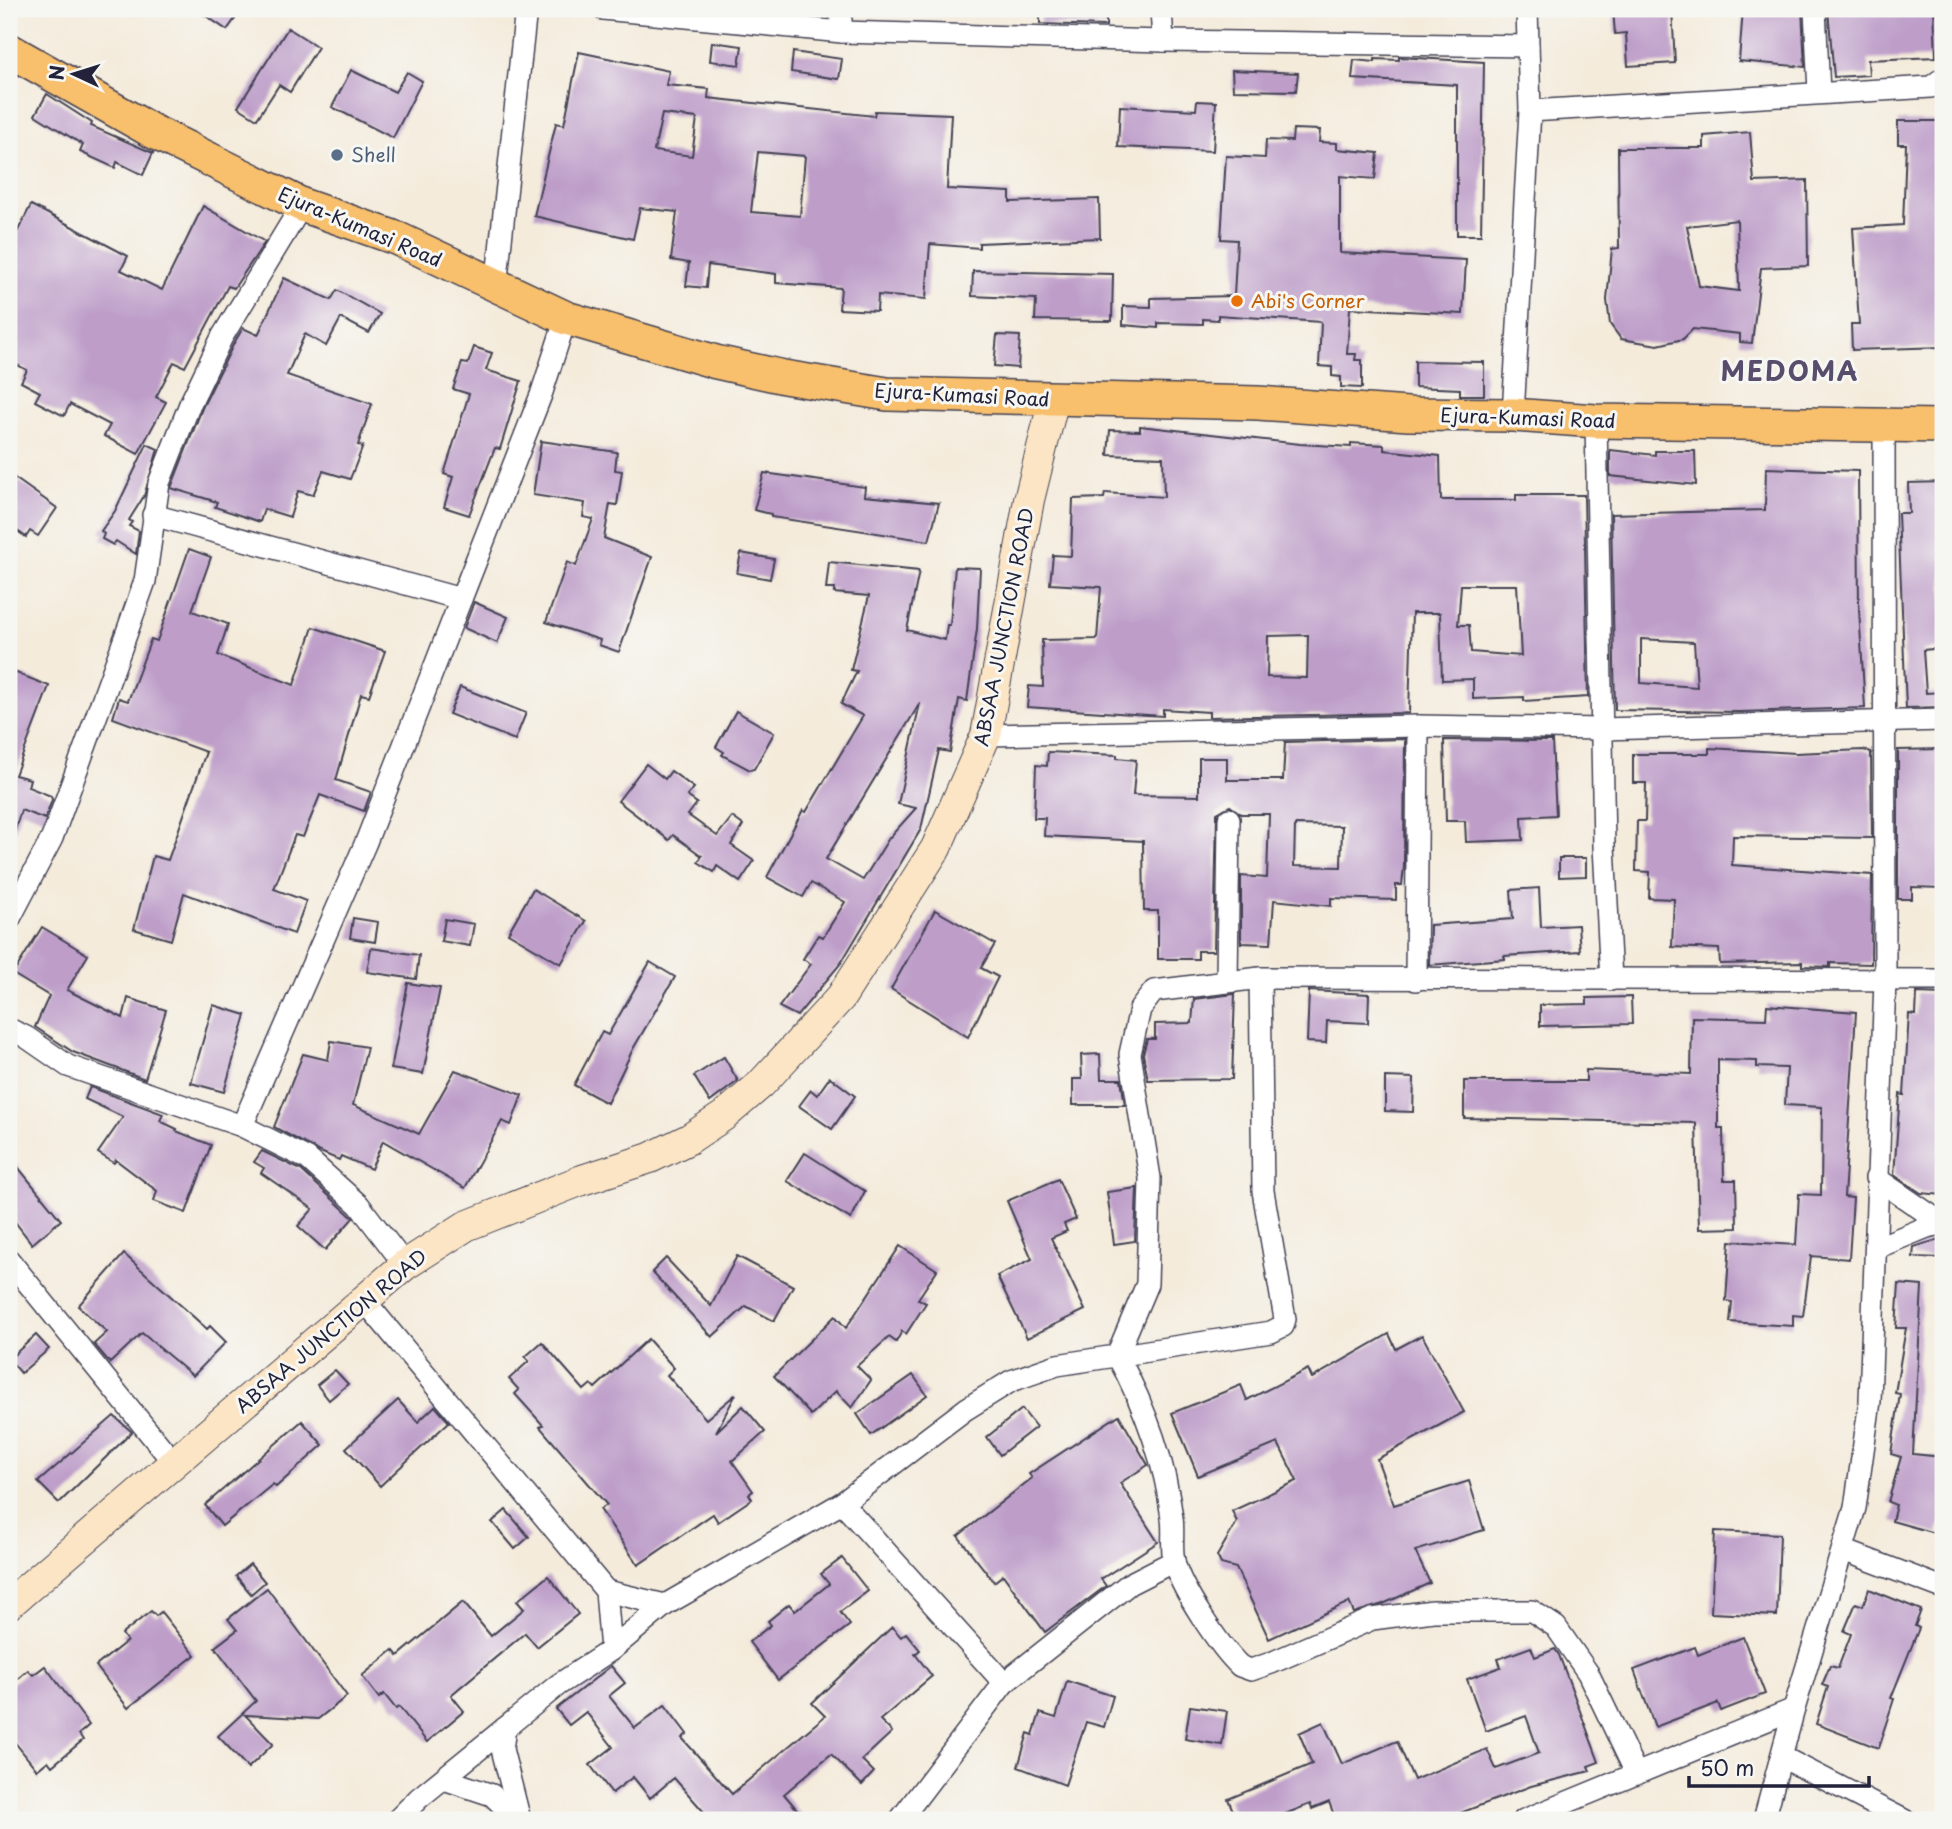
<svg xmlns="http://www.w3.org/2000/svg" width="1952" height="1829" viewBox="0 0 1952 1829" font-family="'Playpen Sans',sans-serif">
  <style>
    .building { fill: #be9ec9; fill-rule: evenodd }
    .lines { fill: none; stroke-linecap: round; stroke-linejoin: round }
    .street-casing { stroke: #424053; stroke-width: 24 }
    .secondary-casing { stroke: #424053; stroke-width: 32 }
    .primary-casing { stroke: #424053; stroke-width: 36 }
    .street { stroke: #fff; stroke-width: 21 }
    .secondary { stroke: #fce5c4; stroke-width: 30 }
    .primary { stroke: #f8bf6c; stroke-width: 33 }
    .service-dot { fill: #5c6f8a; stroke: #f6f6f2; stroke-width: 2.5 }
    .food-dot { fill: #e8710a; stroke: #f6f6f2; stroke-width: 2.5 }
    .labels { text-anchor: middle; stroke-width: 6; stroke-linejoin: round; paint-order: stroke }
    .service-label { font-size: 19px; fill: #4e5e75; stroke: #f6f6f2; text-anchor: start }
    .street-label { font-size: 19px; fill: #22223b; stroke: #f6f6f2 }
    .food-label { font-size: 19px; fill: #c56008; stroke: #f6f6f2; text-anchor: start }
    .district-label { font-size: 26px; font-weight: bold; letter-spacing: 2px; fill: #594d6d; stroke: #f6f6f2 }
  </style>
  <rect width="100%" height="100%" fill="#f6f6f2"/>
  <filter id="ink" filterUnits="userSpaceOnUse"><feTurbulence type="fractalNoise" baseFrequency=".0143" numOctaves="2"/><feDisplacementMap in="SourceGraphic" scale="14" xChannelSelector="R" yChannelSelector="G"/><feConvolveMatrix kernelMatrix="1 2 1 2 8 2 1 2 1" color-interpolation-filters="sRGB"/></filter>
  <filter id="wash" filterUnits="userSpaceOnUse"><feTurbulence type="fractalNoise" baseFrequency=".00686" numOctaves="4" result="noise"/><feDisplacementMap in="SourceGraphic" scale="28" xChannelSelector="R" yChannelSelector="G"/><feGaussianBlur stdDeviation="1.57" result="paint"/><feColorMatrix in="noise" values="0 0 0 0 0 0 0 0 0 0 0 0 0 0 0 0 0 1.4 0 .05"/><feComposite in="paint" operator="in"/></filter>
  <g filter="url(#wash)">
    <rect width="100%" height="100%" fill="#f4ebdb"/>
    <g id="blocks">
      <g class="building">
        <polygon points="196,9 242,9 227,30"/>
        <polygon points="1040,9 1106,9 1106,26 1040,24"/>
        <polygon points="1613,9 1672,9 1675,63 1628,66 1626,33 1615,34"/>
        <polygon points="1743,9 1802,9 1805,67 1739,61"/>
        <polygon points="1828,9 1934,9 1936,57 1868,60 1869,75 1834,77"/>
        <polygon points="288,28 318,47 290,92 279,85 257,119 238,107"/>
        <polygon points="712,42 742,46 739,65 710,61"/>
        <path d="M579,52L669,71L666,85L709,89L708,98L874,116L875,111L951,114L947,189L1010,192V202L1099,199L1100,238L979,243V248L930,244L926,299L878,295L877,311L839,309L841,288L776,283V274L708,265L706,288L686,286L689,263L671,260L677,212L640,208L633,239L534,216L556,123L564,125ZM662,114L697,118L692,156L654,151ZM758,152L805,156L800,216L751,212Z"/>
        <polygon points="793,52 842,59 839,79 791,72"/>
        <polygon points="1399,57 1484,62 1481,235 1457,235 1457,85 1352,79 1354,60 1375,62 1375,59 1399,60"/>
        <polygon points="351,70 395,92 407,72 422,81 393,138 332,107"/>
        <polygon points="1232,70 1298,73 1296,91 1233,90"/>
        <polygon points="47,94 92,123 91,126 153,153 143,175 117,162 115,168 80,152 83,145 35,115"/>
        <polygon points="1197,101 1216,102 1213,151 1118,147 1120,106 1196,110"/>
        <polygon points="1898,121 1943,121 1943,347 1852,350 1851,324 1859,324 1853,228 1903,225 1906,144 1898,144"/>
        <polygon points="1293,129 1320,130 1319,142 1337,143 1337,149 1378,153 1375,179 1340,176 1340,253 1466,260 1463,314 1350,308 1347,354 1356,354 1355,360 1362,360 1362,388 1341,387 1341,377 1332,376 1332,367 1319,366 1321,322 1218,315 1218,320 1203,319 1203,324 1158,323 1158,328 1123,325 1123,306 1151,307 1151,298 1234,296 1237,240 1221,239 1226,156 1265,158 1266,140 1292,141"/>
        <path d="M1750,132L1754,182L1807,180L1808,266L1761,268L1752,343L1740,342V334L1693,329L1683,339L1658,345L1621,339L1610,324L1607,300L1612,249L1619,248L1618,148H1704V136ZM1737,220L1739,291L1699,286L1687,226Z"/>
        <polygon points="31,205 128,256 121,270 162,290 203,206 265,242 234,288 228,286 185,367 174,362 156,397 166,402 138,454 104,436 110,425 70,404 64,416 35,401 40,392 21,382 27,370 9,361 9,248"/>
        <polygon points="973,271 1113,274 1112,321 1035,320 1036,299 972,296"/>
        <polygon points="284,278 331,300 337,290 380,314 369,333 341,318 326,346 305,334 287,375 372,404 358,445 363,446 350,479 323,471 313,495 298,491 290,517 264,509 260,522 215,507 217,502 171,488 203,406 234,343 243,328 258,335"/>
        <polygon points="997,335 1020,336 1018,368 994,366"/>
        <polygon points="474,347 492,353 486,370 521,381 500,449 495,448 469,515 444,507 453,477 444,474 469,394 453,389 462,363 468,364"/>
        <polygon points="1415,361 1484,362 1484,395 1460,395 1460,389 1415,387"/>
        <path d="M1140,426L1300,444L1351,447V443L1384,445V450L1440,456L1441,500H1516V495H1584L1588,697L1524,701V697L1473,699V679L1442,680L1440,613H1412L1409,713L1209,717V712L1163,709V716L1027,707L1029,686L1043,687L1042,640L1097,639L1101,587L1050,584L1053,555L1071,556L1073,499L1104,498L1105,493L1164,497L1163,457L1108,455L1110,430L1140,431ZM1461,585H1517L1521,656L1471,652L1469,625H1458ZM1308,635L1307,678L1267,677L1268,636Z"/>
        <polygon points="541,441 617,452 615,470 622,471 617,505 610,504 604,538 652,557 619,652 599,645 600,640 546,622 567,562 576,566 593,519 583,517 585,503 533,495"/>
        <polygon points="147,444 158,449 144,496 129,520 132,522 129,526 139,531 136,554 116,541 113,545 102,539 104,534 101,531 115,511"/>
        <polygon points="1610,450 1655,455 1655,451 1695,451 1696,485 1610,476"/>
        <path d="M1766,468L1858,471L1859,609L1865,708L1739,712L1615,710L1611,514L1765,510ZM1641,639L1694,642L1697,687L1641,683Z"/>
        <polygon points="764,473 865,487 864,496 939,503 929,541 771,517 771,514 754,510"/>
        <polygon points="9,474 57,508 38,536 30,531 26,537 9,525"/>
        <polygon points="1943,482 1943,648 1923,650 1926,693 1943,692 1943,707 1906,708 1898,513 1909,513 1908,483"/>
        <polygon points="189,549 211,557 192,611 228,624 218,655 294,685 313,627 385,651 369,696 361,694 336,780 371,792 364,811 320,795 303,837 295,835 274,889 306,901 294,934 184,893 171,940 134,929 153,856 168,860 206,752 113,718 119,698 128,701 151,639 157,641"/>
        <polygon points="741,553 774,559 770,579 737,573"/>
        <path d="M829,562L919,571L907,630L945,640L947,625H950L955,567L980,568L977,629L967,701L959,699L950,752L939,750L921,829L841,963L797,1016L779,1007L811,964L803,959L818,935L823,937L845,902L811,883L803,897L767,877L803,810L806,812L863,716L841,704L857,671L851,670L869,596L834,593L835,589H826ZM920,703L898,804L916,808L889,838L863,880L826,859Z"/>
        <polygon points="474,602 508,617 497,643 464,628"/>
        <polygon points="9,670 49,686 15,775 30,779 28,787 51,796 52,800 45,819 21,810 14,834 9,834"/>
        <polygon points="460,687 526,713 515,740 449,714"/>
        <polygon points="736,711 774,733 754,769 750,770 722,755 724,752 716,747"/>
        <path d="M1405,739L1404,866L1402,885H1396V900L1331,898V906L1274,900L1271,944L1241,943V876L1267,878L1269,814H1241L1230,806L1217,813L1214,951H1198V959H1158V911H1144L1143,841L1044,836L1045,818H1034L1036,765L1047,766L1048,752L1117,755V758L1136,760L1133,795L1199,796V758H1227V780H1283L1285,742ZM1295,825L1342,826L1341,867L1294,866Z"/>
        <polygon points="1444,740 1552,741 1556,815 1522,817 1523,840 1466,842 1465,821 1446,821"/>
        <polygon points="1709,748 1796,753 1863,750 1871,752 1872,838 1733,836 1732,865 1872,875 1871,964 1830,963 1830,967 1802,966 1802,962 1720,964 1719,949 1672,947 1674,899 1649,898 1650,872 1636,871 1637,821 1645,821 1646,783 1633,783 1633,754 1709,754"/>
        <polygon points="1943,749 1943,888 1912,887 1912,899 1898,899 1898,750"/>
        <polygon points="646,764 665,779 671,771 694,788 687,796 697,803 688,815 717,836 732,817 743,825 731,845 754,861 740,882 717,866 714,872 698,862 702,856 673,835 669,840 618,801"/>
        <polygon points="1559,858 1586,858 1586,876 1559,877"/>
        <polygon points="1539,888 1541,927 1578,925 1580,951 1504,956 1505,959 1429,965 1430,925 1513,919 1511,890"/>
        <polygon points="533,889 586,921 561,964 508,933"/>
        <polygon points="935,910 995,944 981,968 998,977 968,1037 891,989"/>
        <polygon points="353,918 378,922 375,942 350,938"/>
        <polygon points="445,919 474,924 470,946 441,941"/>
        <polygon points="42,927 88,955 67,990 123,1018 128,998 166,1010 145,1079 73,1052 35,1027 49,996 13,974"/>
        <polygon points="371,948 419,955 416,979 367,972"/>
        <polygon points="650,962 675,977 633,1049 607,1103 574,1085 602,1032 608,1035"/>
        <polygon points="408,983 440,988 423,1074 391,1069"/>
        <polygon points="1309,991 1369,994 1368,1023 1327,1021 1326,1043 1307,1042"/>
        <polygon points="1917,993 1943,994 1943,1195 1921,1193 1894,1175 1900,1094 1904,1095 1909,1014 1916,1015"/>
        <polygon points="1235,994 1232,1079 1148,1080 1143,1054 1147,1039 1155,1039 1155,1024 1192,1023 1194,999"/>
        <polygon points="1631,997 1632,1024 1540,1026 1540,1005 1587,1004 1587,998"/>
        <polygon points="213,1005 246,1015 224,1092 191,1083"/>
        <polygon points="1767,1005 1856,1012 1844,1197 1853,1198 1849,1259 1811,1256 1803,1316 1793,1315 1793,1326 1730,1322 1732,1302 1726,1301 1730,1241 1796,1245 1799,1194 1821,1195 1822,1107 1785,1105 1787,1068 1757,1067 1757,1061 1718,1060 1718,1128 1723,1128 1724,1180 1736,1180 1737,1228 1699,1229 1696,1123 1464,1118 1464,1081 1586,1081 1586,1070 1691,1074 1692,1017 1766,1019"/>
        <polygon points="331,1041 367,1047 353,1105 419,1134 455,1070 522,1095 511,1125 502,1121 465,1188 383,1141 371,1169 341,1156 339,1160 318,1151 274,1127 303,1054 328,1060"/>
        <polygon points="1100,1054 1101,1079 1121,1079 1125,1105 1073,1105 1073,1079 1082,1079 1081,1055"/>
        <polygon points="724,1057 738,1081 710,1102 694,1076"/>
        <polygon points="830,1077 855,1096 832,1129 799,1106 811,1090 817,1095"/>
        <polygon points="1385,1077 1414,1078 1413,1112 1385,1111"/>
        <polygon points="90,1087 163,1114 160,1121 177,1129 176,1131 211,1145 186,1213 154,1201 157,1191 116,1160 114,1163 98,1153 123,1117 85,1099"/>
        <polygon points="262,1151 301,1170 353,1218 325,1250 298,1226 313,1209 261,1173 264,1168 254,1162"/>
        <polygon points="805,1153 865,1191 851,1219 787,1181"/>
        <polygon points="9,1156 61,1220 32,1244 9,1214"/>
        <polygon points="1058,1179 1076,1219 1064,1224 1067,1231 1051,1238 1085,1310 1027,1338 997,1276 1032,1259 1007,1201"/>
        <polygon points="1137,1188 1135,1241 1114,1244 1107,1192"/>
        <polygon points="1943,1238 1943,1258 1913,1257 1914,1247"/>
        <polygon points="900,1246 937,1270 918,1299 926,1303 906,1334 902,1331 896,1342 889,1337 857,1366 871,1380 852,1408 836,1391 811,1415 774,1376 835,1316 846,1328"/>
        <polygon points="124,1254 207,1329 210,1326 226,1342 193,1376 142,1333 110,1363 94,1344 107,1332 78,1306"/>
        <polygon points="737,1256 793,1286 774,1321 746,1306 712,1337 652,1272 666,1258 711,1306"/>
        <polygon points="1899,1284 1922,1286 1913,1454 1943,1457 1943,1514 1938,1534 1892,1521 1896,1505 1888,1502 1901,1457 1891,1454 1900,1394 1895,1393 1906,1328 1896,1328"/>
        <polygon points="1389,1334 1396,1349 1422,1335 1464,1412 1377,1459 1394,1505 1469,1481 1484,1530 1415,1551 1430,1583 1383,1604 1354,1613 1349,1602 1269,1639 1236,1568 1221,1564 1217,1556 1237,1522 1232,1511 1297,1481 1278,1443 1198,1476 1172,1413 1241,1385 1247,1400 1308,1369 1312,1378"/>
        <polygon points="36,1335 49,1349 21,1373 9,1359"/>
        <polygon points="648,1339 674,1368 667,1375 706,1419 736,1394 716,1432 743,1406 765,1432 732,1461 753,1491 749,1494 752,1499 718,1522 713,1514 638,1565 600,1509 607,1505 540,1427 543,1425 515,1394 519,1390 509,1379 529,1361 525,1357 542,1342 584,1390 591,1384 595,1388"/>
        <polygon points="335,1370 348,1384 329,1400 317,1385"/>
        <polygon points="913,1375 927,1395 871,1435 857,1414"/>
        <polygon points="398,1400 418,1422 435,1406 449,1422 380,1486 346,1448"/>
        <polygon points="1022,1409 1036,1427 1000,1455 987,1437"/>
        <polygon points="1119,1415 1148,1465 1120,1483 1158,1542 1101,1579 1106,1586 1045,1632 1003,1575 994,1582 958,1536 1032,1478 1029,1474"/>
        <polygon points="114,1416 132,1432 59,1503 38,1482"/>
        <polygon points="302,1421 323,1445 276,1487 273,1484 222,1526 205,1505"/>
        <polygon points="506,1510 529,1537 515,1549 492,1522"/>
        <polygon points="1715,1531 1780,1534 1777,1616 1711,1613"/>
        <polygon points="842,1558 868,1591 840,1612 850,1625 778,1680 749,1642 771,1625 768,1621 789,1604 795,1611 829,1584 821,1574"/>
        <polygon points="250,1564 265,1582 251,1594 236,1576"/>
        <polygon points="548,1576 578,1614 537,1647 525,1633 451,1695 464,1711 427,1742 399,1707 396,1709 384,1694 379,1698 362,1676 393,1650 398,1656 463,1602 491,1636 524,1609 517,1601"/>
        <polygon points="267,1588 347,1696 318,1719 245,1715 273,1744 248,1768 218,1736 256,1701 215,1647 237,1630 228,1619"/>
        <polygon points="1869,1589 1921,1610 1915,1626 1919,1628 1891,1698 1894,1699 1878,1748 1816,1724 1828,1687 1822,1685 1830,1666 1838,1668 1851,1634 1844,1631 1856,1603 1863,1606"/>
        <polygon points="151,1611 156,1616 161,1612 195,1655 128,1708 96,1666 127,1641 122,1634"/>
        <polygon points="892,1627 901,1637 906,1633 920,1650 915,1654 932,1676 880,1720 892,1732 862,1760 874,1772 862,1785 831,1754 784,1794 806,1820 711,1820 674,1778 650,1798 633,1777 612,1793 590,1765 613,1747 586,1712 569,1725 556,1709 611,1666 625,1683 609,1696 635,1728 665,1705 687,1734 682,1738 732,1794 825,1716 812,1703"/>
        <polygon points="1743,1637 1765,1694 1721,1711 1718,1703 1655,1727 1634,1670 1695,1647 1698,1655"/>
        <polygon points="1531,1647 1535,1657 1555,1649 1559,1655 1599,1762 1588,1766 1590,1771 1531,1786 1442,1820 1336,1820 1329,1802 1312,1809 1310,1804 1270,1820 1237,1820 1228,1799 1312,1764 1299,1733 1323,1722 1342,1764 1397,1741 1414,1780 1487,1749 1496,1769 1539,1753 1526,1716 1486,1731 1467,1679 1501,1667 1498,1659"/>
        <polygon points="45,1666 89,1725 79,1734 83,1740 52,1766 48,1761 37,1770 9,1735 9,1686 28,1670 33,1675"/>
        <polygon points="1067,1681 1113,1696 1104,1727 1086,1722 1065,1785 1018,1767 1028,1733 1033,1735 1040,1713 1056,1718"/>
        <polygon points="1190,1706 1227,1711 1222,1745 1185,1739"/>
      </g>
    </g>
  </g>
  <g filter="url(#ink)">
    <use href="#blocks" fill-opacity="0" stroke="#424053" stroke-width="2"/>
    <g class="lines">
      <defs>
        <g id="street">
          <polyline points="603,9 842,32 1163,41 1528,46"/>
          <polyline points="840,9 842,32"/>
          <polyline points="1161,9 1163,41"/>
          <polyline points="1815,9 1819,93"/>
          <polyline points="1530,111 1931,87 1943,78"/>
          <polyline points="496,287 526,9"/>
          <polyline points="1513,415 1530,111 1527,9"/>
          <polyline points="1596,421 1604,846 1611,980"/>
          <polyline points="153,515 461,599 541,395 566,318"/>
          <polyline points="986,735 1418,726 1601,729 1943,720"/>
          <polyline points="9,920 52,838 127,632 145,581 159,483 190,404 222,337 302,205"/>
          <polyline points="1416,980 1418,726"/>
          <polyline points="1227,982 1229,819"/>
          <polyline points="9,1029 26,1037 68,1066 242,1126 308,1159 359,1205 405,1265"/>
          <polyline points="242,1126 366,842 461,599"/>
          <polyline points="1876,1178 1943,1224"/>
          <polyline points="1876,1248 1927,1227 1943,1224"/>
          <polyline points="9,1260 173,1462"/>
          <polyline points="364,1300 606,1591 611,1650"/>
          <polyline points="1117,1355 1147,1284 1150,1178 1130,1054 1140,1009 1154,991 1260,978 1943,980"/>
          <path d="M1117,1355C1144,1405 1165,1461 1172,1518C1174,1532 1171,1548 1174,1561C1180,1588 1220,1647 1240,1666L1251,1670L1271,1663L1372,1619L1433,1611H1532L1556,1627L1588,1673L1636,1773"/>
          <polyline points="842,1503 1004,1683"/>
          <polyline points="1843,1550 1943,1588"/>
          <polyline points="606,1591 665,1605"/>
          <polyline points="505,1728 502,1749 520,1820"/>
          <polyline points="1782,1757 1904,1820"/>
          <polyline points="444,1779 492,1795 518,1820"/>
          <polyline points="397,1820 419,1798 558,1685 611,1650 665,1605 842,1503 966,1409 1011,1381 1057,1365 1271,1332 1283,1326 1285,1319 1263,1191 1260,978"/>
          <polyline points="900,1820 1004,1683 1129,1584 1174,1561"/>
          <polyline points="1524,1820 1794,1709"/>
          <polyline points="1764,1820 1794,1709 1855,1508 1870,1401 1885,980 1884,425"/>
        </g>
        <polyline id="secondary" points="9,1604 405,1265 466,1226 582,1180 650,1158 689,1139 725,1115 761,1084 841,997 936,848 986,735 1029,500 1054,399"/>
        <polyline id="primary" points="9,50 152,131 302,205 396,238 566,318 716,362 784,377 887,394 1258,403 1408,414 1513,415 1596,421 1943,426"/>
      </defs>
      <use href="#street" class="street-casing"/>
      <use href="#secondary" class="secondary-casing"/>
      <use href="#primary" class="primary-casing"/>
      <use href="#street" class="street"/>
      <use href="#secondary" class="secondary"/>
      <use href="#primary" class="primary"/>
    </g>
  </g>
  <circle class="service-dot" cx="337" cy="155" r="7"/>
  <circle class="food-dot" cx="1237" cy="301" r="7"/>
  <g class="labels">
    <g class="service-label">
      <text x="351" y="162">Shell</text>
    </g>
    <g class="street-label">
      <text transform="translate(360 227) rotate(23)" y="7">Ejura-Kumasi Road</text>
      <text transform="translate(962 395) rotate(3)" y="7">Ejura-Kumasi Road</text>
      <text transform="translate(1528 418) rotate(2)" y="7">Ejura-Kumasi Road</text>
      <text transform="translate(1004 627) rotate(-79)" y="7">ABSAA JUNCTION ROAD</text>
      <text transform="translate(331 1331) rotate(-40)" y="7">ABSAA JUNCTION ROAD</text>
    </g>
    <g class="food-label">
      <text x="1251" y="308">Abi's Corner</text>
    </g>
    <g class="district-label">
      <text x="1790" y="381">MEDOMA</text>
    </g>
  </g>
  <rect width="1952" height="1829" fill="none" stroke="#f6f6f2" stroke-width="35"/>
  <g transform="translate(74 74) rotate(274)" stroke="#f6f6f2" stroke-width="5" paint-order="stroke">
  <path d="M0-5L12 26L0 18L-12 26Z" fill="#22223b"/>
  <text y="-10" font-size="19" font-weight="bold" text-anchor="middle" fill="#22223b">N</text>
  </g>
  <path d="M1689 1776v10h180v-10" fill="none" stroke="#22223b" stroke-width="3.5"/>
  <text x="1700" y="1776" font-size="21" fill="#22223b" stroke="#f6f6f2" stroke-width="5" paint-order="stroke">50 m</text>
</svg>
